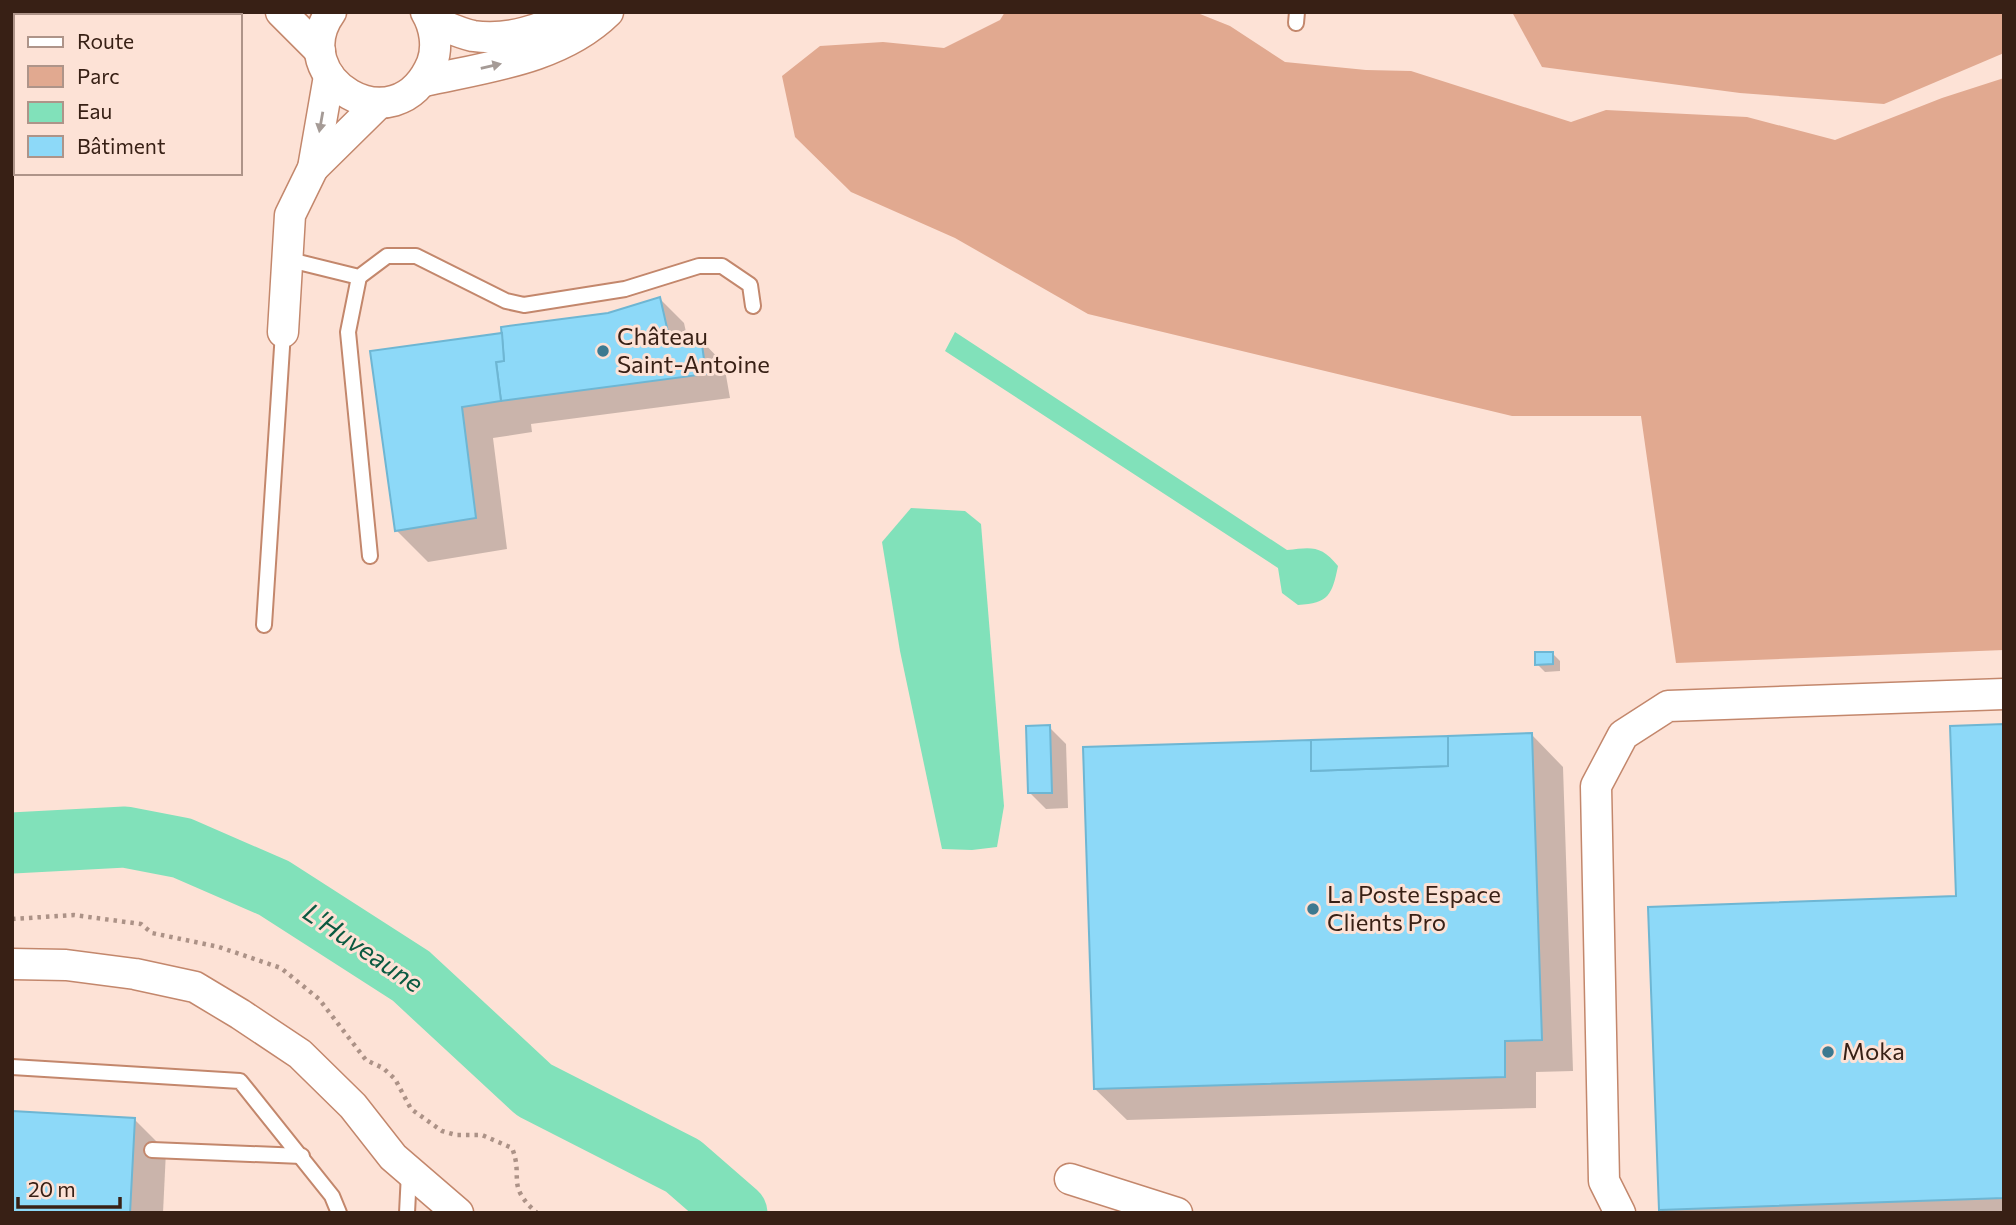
<svg xmlns="http://www.w3.org/2000/svg" width="2016" height="1225" viewBox="0 0 2016 1225" font-family="Commissioner,sans-serif">
  <style>
    .green { fill: #e1a990 }
    .water { fill: #81e1ba }
    .shadow { fill: #0003 }
    .lines { fill: none; stroke-linecap: round; stroke-linejoin: round }
    .river { stroke: #81e1ba; stroke-width: 61 }
    .building { fill: #8dd9f8; stroke: #6eb6d3; stroke-width: 2 }
    .lane-casing { stroke: #c3876c; stroke-width: 18 }
    .street-casing { stroke: #c3876c; stroke-width: 33 }
    .path { stroke: #ac9287; stroke-width: 4.5; stroke-dasharray: 3.5 5; stroke-linecap: butt }
    .lane { stroke: #fff; stroke-width: 14 }
    .street { stroke: #fff; stroke-width: 30 }
    .oneway { fill: #a59b96 }
    .poi-dot { fill: #3c7990; stroke: #fde2d6; stroke-width: 2.5 }
    .labels { text-anchor: middle; stroke-width: 6; stroke-linejoin: round; paint-order: stroke }
    .poi-label { font-size: 24px; fill: #382015; stroke: #fde2d6; text-anchor: start }
    .water-label { font-size: 26px; font-style: italic; fill: #0b5a41; stroke: #fde2d6 }
  </style>
  <rect width="100%" height="100%" fill="#fde2d6"/>
  <g class="green">
    <polygon points="1005,12 1195,12 1230,26 1285,62 1366,70 1411,71 1571,122 1606,110 1747,117 1835,140 1942,98 2004,78 2004,650 1676,663 1641,416 1512,416 1088,314 955,238 851,192 795,137 782,76 820,46 883,42 944,48 1000,20"/>
    <polygon points="1512,12 2004,12 2004,53 1884,104 1740,93 1542,67"/>
  </g>
  <g class="water">
    <path d="M955,332L1287,550C1312,547 1321,545 1338,566C1332,595 1329,603 1298,605L1282,593L1278,568L945,351Z"/>
    <polygon points="911,508 965,511 981,524 1004,806 997,847 972,850 942,849 900,651 882,542"/>
  </g>
  <g class="shadow">
    <polygon points="660,299 684,323 688,341 700,339 724,364 730,398 531,424 532,432 493,438 507,549 428,562 396,530 372,353 503,334 608,315"/>
    <polygon points="1552,653 1560,661 1560,671 1545,672 1537,664"/>
    <polygon points="2004,726 2004,1213 1664,1213 1660,1209 1958,897"/>
    <polygon points="1049,727 1066,744 1068,808 1046,809 1030,793"/>
    <polygon points="1532,735 1563,767 1573,1071 1536,1072 1536,1108 1127,1120 1095,1089"/>
    <polygon points="134,1119 166,1151 163,1213 12,1213"/>
  </g>
  <g class="lines">
    <polyline class="river" points="12,843 125,837 182,848 274,888 411,976 534,1090 683,1166 737,1213"/>
  </g>
  <g class="building">
    <polygon points="660,297 670,341 701,337 706,374 501,401 496,362 504,361 501,327 608,313"/>
    <polygon points="502,333 504,361 496,362 501,401 462,407 476,518 395,531 370,351"/>
    <polygon points="1535,652 1553,652 1553,664 1535,665"/>
    <polygon points="2004,724 2004,1198 1659,1210 1648,907 1956,896 1950,726"/>
    <polygon points="1050,725 1052,793 1028,793 1026,726"/>
    <polygon points="1532,733 1542,1040 1505,1041 1505,1077 1094,1089 1083,747 1311,740 1311,771 1448,766 1448,736"/>
    <polygon points="1448,736 1448,766 1311,771 1311,740"/>
    <polygon points="12,1111 135,1118 130,1213 12,1213"/>
  </g>
  <g class="lines">
    <defs>
      <g id="lane">
        <polyline points="1296,23 1297,12"/>
        <polyline points="286,259 359,277 387,256 416,256 506,301 524,305 625,289 699,266 722,266 750,285 753,306"/>
        <polyline points="359,277 348,332 370,556"/>
        <polyline points="264,625 283,332"/>
        <polyline points="12,1067 240,1081 332,1196 339,1213"/>
        <polyline points="152,1150 302,1156"/>
        <polyline points="407,1213 409,1173"/>
      </g>
      <g id="street">
        <polyline points="281,12 320,51"/>
        <path d="M331,12C283,78 396,149 432,63C438,47 435,27 426,12"/>
        <path d="M432,21C445,26 459,33 473,36C507,41 543,30 572,12"/>
        <path d="M424,81C487,67 560,59 608,12"/>
        <polyline points="313,168 379,103"/>
        <polyline points="283,332 290,215 313,168 329,76"/>
        <polyline points="12,964 66,965 135,974 195,987 240,1014 300,1054 353,1106 393,1157 458,1213"/>
        <polyline points="1070,1179 1177,1213"/>
        <polyline points="1620,1213 1604,1181 1596,786 1623,735 1668,706 2004,694"/>
      </g>
    </defs>
    <use href="#lane" class="lane-casing"/>
    <use href="#street" class="street-casing"/>
    <path class="path" d="M12,919L74,915L141,924L152,933L219,947L281,968L319,999L366,1060L383,1068L395,1079L411,1109L442,1131L456,1135H482L512,1148C524,1178 505,1185 537,1213"/>
    <use href="#lane" class="lane"/>
    <use href="#street" class="street"/>
  </g>
  <defs><path id="oneway-solid" d="M-6-.8H1V-3.2L6.5 0L1 3.2V.8H-6Z" transform="scale(1.75)"/></defs>
  <g class="oneway">
    <use href="#oneway-solid" transform="translate(491 66) rotate(-13)"/>
    <use href="#oneway-solid" transform="translate(321 122) rotate(100)"/>
  </g>
  <g class="poi-dot">
    <circle cx="603" cy="351" r="7"/>
    <circle cx="1313" cy="909" r="7"/>
    <circle cx="1828" cy="1052" r="7"/>
  </g>
  <g class="labels">
    <g class="poi-label">
      <text x="617" y="345">Château<tspan x="617" dy="28">Saint-Antoine</tspan></text>
      <text x="1327" y="903">La Poste Espace<tspan x="1327" dy="28">Clients Pro</tspan></text>
      <text x="1842" y="1060">Moka</text>
    </g>
    <g class="water-label">
      <text transform="translate(363 948) rotate(34)" y="9">L'Huveaune</text>
    </g>
  </g>
  <rect width="2016" height="1225" fill="none" stroke="#382015" stroke-width="28"/>
  <rect x="14" y="14" width="228" height="161" fill="#fde2d6" stroke="#ae9489" stroke-width="2"/>
  <rect x="28" y="37" width="35" height="10" fill="#ffffff" stroke="#ae9489" stroke-width="2"/>
  <text x="77" y="49" font-size="21" fill="#382015">Route</text>
  <rect x="28" y="66" width="35" height="21" fill="#e1a990" stroke="#ae9489" stroke-width="2"/>
  <text x="77" y="84" font-size="21" fill="#382015">Parc</text>
  <rect x="28" y="102" width="35" height="21" fill="#81e1ba" stroke="#ae9489" stroke-width="2"/>
  <text x="77" y="119" font-size="21" fill="#382015">Eau</text>
  <rect x="28" y="136" width="35" height="21" fill="#8dd9f8" stroke="#ae9489" stroke-width="2"/>
  <text x="77" y="154" font-size="21" fill="#382015">Bâtiment</text>
  <path d="M18 1197v10h102v-10" fill="none" stroke="#382015" stroke-width="3.5"/>
  <text x="28" y="1197" font-size="21" fill="#382015" stroke="#fde2d6" stroke-width="5" paint-order="stroke">20 m</text>
</svg>
